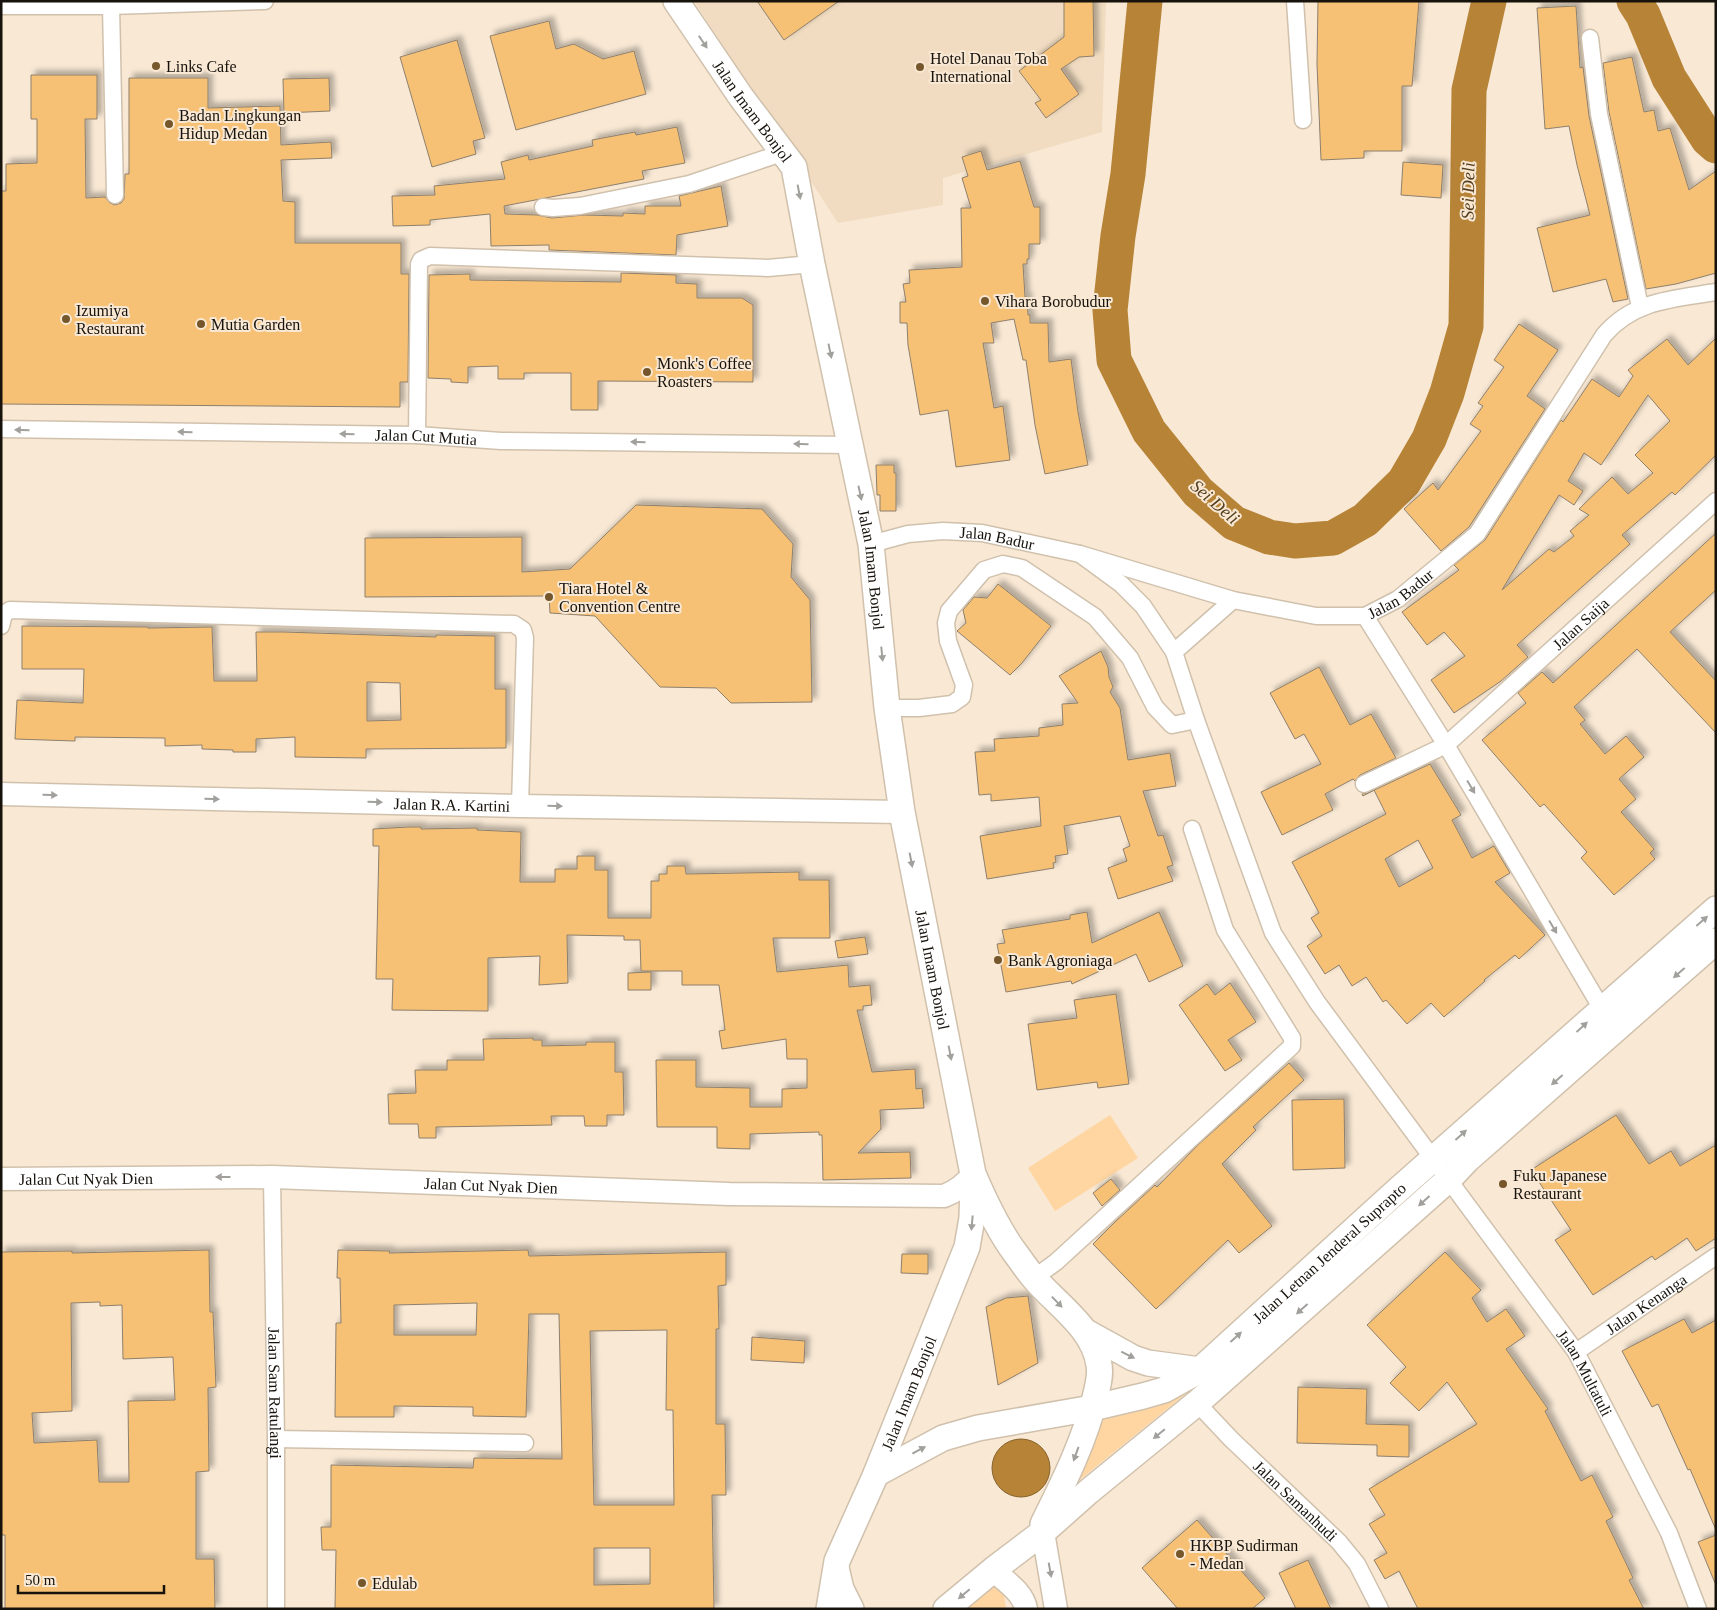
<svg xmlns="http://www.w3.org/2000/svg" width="1717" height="1610" viewBox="0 0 1717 1610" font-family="Georgia,serif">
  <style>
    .built { fill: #f1dcc1 }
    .green { fill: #ffd6a1 }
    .water { fill: #b68337; stroke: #86612a }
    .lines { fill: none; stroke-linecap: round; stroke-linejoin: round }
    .river { stroke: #b68337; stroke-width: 35 }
    .building { fill: #f6c075; stroke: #8e806d; fill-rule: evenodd; filter: url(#shadow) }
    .street-casing { stroke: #d0c1ad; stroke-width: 19 }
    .secondary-casing { stroke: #d0c1ad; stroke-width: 25 }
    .primary-casing { stroke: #d0c1ad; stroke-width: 28 }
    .street { stroke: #fff; stroke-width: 16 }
    .secondary { stroke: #fff; stroke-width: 22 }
    .primary { stroke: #fff; stroke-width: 25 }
    .oneway { fill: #a2a09d }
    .poi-dot { fill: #76572c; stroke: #f8e8d4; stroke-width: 2 }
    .labels { text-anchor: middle; stroke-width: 4; stroke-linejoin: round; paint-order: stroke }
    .poi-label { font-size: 16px; fill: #17120b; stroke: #f8e8d4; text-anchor: start }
    .street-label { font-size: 16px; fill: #17120b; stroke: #f8e8d4 }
    .water-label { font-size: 18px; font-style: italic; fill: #563f1f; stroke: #f8e8d4 }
  </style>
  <defs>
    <filter id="shadow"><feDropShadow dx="4.5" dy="-4.5" stdDeviation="2.5" flood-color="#0004"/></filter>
  </defs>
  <rect width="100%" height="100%" fill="#f8e8d4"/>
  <polygon class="built" points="694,1 1106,1 1102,132 943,178 943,205 838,223"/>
  <g class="green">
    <polygon points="1110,1115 1138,1158 1055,1211 1028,1168"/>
    <polygon points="1199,1383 1077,1482 1098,1413"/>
    <polygon points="988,1586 997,1586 1003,1589 1006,1609 960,1609"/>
  </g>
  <circle class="water" cx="1021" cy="1468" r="29"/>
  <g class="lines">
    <g class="river">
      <polyline points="1145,1 1128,174 1118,236 1110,310 1114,360 1149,431 1198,492 1234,523 1269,537 1295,541 1333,538 1365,520 1404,482 1429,439 1447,393 1466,326 1469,90 1489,1"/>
      <polyline points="1634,1 1643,15 1669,78 1708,139 1716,146"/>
    </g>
  </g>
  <g class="building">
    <polygon points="757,1 839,1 784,40"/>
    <polygon points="1064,1 1093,1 1094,56 1079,57 1061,69 1079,94 1046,118 1035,103 1041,100 1019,71 1064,37"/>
    <polygon points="1318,1 1419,1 1412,86 1402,86 1402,151 1364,151 1364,158 1321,160 1317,64"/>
    <polygon points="1576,6 1580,68 1583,67 1589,116 1628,299 1613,302 1606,279 1553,292 1537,228 1590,215 1577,165 1569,126 1545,129 1537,8"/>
    <polygon points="549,21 556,49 574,44 603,59 634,51 646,94 516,130 490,36"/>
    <polygon points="457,40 485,138 473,141 476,154 432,167 400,57"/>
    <polygon points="1632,57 1644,112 1654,110 1658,131 1670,128 1689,190 1716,171 1716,273 1676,284 1646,289 1609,112 1603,63"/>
    <polygon points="31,75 97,75 97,119 85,119 86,198 105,197 110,203 115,205 121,203 124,199 125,174 129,174 129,78 208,78 208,108 280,106 281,145 331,142 332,158 281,160 283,201 295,202 295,243 401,243 401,274 409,274 408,382 400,382 400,407 1,404 1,191 6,191 6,164 37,163 37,119 31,119"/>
    <polygon points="329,78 330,111 284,113 283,79"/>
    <polygon points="677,127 685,163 642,171 644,179 504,206 505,214 537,215 552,218 584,215 623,216 623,213 645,214 645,206 681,206 679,196 721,186 728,226 677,235 676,255 549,250 549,245 491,246 490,214 430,220 430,225 393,226 392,196 435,195 434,186 505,179 501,162 528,155 529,160 593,146 592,140 635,132 636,135"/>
    <polygon points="981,151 987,170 1020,161 1034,207 1040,207 1040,244 1029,244 1029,259 1027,259 1027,264 1023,264 1025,297 1027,297 1028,315 1030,315 1030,323 1048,323 1049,362 1071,359 1078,412 1088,465 1045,474 1035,425 1026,360 1023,360 1014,319 991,323 994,343 983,343 994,408 1003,406 1010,460 956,467 948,410 920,415 908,345 907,323 900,323 900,302 906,302 903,284 910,283 909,270 962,267 961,208 971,208 962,178 968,176 962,157"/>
    <polygon points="1403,162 1443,165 1441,198 1401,195"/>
    <polygon points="621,273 676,275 676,283 697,284 697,298 742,298 753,305 753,382 598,381 598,410 571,410 571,373 524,373 524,379 498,379 498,366 468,367 468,383 451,382 451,379 428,378 429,275 470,274 470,280 621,282"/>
    <polygon points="1519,324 1558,350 1527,396 1545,409 1469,527 1441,551 1404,509 1433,483 1438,490 1481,431 1470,424 1483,406 1478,403 1504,367 1494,360"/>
    <path d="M1716,338V455L1675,495L1672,492L1622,535L1630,544L1517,645L1528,657L1501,681L1454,713L1431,680L1465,656L1444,632L1427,645L1402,612L1459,570L1454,565L1485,540L1561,420L1563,422L1592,379L1619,397L1633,376L1628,370L1667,339L1688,365ZM1648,395L1670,421L1635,455L1653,473L1628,494L1612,477L1579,509L1589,515L1570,531L1574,536L1554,552L1549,549L1502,590L1559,495L1574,505L1583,491L1568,481L1584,453L1601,465Z"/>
    <polygon points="876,465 894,465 894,473 896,473 896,511 880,511 880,495 877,495"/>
    <polygon points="636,505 762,509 793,544 791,577 810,600 812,702 731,703 716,688 660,687 595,616 550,613 549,596 365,597 365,538 522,537 522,572 570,569"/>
    <polygon points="1716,533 1716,590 1670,632 1716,681 1716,733 1637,649 1574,707 1585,720 1580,724 1605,754 1626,736 1644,757 1619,779 1636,799 1621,812 1654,849 1650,853 1655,859 1614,895 1581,858 1587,852 1544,804 1540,807 1482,740 1526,703 1518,693 1542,672 1553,683"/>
    <polygon points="998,584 1051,626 1022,663 1010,675 957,631 966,623 963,610 974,597 987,598"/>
    <path d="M22,626L148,627V628L212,627L214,681H257L256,632H284L436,637V635L495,636V689H506V748L366,749V758L295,757V737L256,739V752H233V750L202,749V745L165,746V738L75,737V741L15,739L17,700L83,703L84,669H22ZM367,682L400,683L401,720L367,721Z"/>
    <polygon points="1101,651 1108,667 1109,677 1113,687 1110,692 1120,708 1128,760 1170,753 1176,786 1143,791 1158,836 1163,835 1173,865 1167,867 1173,881 1118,899 1108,868 1127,861 1123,849 1130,846 1120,816 1064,826 1068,854 1055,856 1056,862 1053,863 1054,868 987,879 980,836 1041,826 1039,797 991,801 991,794 979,795 975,752 995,751 994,739 1039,736 1039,728 1063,725 1062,704 1078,703 1059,676"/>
    <polygon points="1319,667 1350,725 1371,714 1396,758 1360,775 1355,781 1353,779 1325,794 1333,810 1282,835 1261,792 1321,764 1304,734 1295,739 1270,693"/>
    <path d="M1430,764L1461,815L1452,820L1472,858L1494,846L1510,873L1495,882L1545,935L1519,959L1515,955L1484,980L1485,981L1444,1017L1431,1003L1407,1024L1386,1000L1383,1002L1366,977L1352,986L1339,965L1325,974L1307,946L1322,936L1311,918L1319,913L1292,862L1386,814L1374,790L1363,796L1362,794L1368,793ZM1418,840L1433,868L1399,887L1385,859Z"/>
    <polygon points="409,827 421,827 421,829 477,828 477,830 521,832 520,882 555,882 555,869 577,869 577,856 595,856 595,870 608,870 608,918 651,918 651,881 659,881 659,874 667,874 667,866 685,866 686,874 799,872 799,880 829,880 830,938 773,938 777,972 848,965 849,987 870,985 872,1005 863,1006 863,1010 857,1010 872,1072 915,1069 916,1089 922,1088 924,1108 880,1110 881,1129 858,1153 910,1152 911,1178 823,1180 822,1135 819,1135 819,1132 750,1134 750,1149 717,1148 717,1127 657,1127 656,1060 696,1060 696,1087 750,1088 750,1107 782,1107 782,1089 807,1088 807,1059 787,1059 786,1039 722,1049 719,1031 725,1030 719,985 682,985 682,971 641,971 640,940 624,940 624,936 567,935 568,983 539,985 540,956 488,958 488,1011 392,1010 393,979 376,979 379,846 373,846 373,829"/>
    <polygon points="1087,912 1092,943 1159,912 1183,966 1149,982 1136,954 1072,984 1071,981 1006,992 997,944 1005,943 1002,930 1070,919 1070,915"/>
    <polygon points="865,937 868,954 838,958 835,941"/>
    <polygon points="651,972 651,990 628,990 628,973"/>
    <polygon points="1230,983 1256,1022 1228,1040 1242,1060 1225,1071 1179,1005 1207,984 1215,995"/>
    <polygon points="1116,994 1129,1084 1098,1088 1097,1082 1037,1090 1028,1024 1077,1018 1074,1000"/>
    <polygon points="533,1038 533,1040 542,1040 542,1046 586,1045 586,1042 615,1042 615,1072 623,1072 624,1115 607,1115 607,1126 585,1126 584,1116 551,1116 552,1125 436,1127 436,1138 419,1138 418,1124 389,1124 388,1094 416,1093 415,1070 447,1070 447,1060 484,1060 483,1039"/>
    <polygon points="1289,1063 1304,1080 1253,1127 1256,1130 1222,1164 1272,1226 1239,1253 1228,1240 1156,1309 1093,1244 1115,1222 1155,1185 1157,1187 1199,1144"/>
    <polygon points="1344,1099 1345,1168 1293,1170 1292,1100"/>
    <polygon points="1616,1115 1649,1164 1671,1151 1680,1166 1716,1145 1716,1238 1696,1251 1687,1238 1655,1260 1652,1256 1593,1295 1555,1240 1571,1230 1531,1170"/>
    <polygon points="1111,1179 1120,1190 1102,1206 1093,1193"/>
    <path d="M209,1250L210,1312H213L216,1387L208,1388L209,1471L196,1472V1559H214L215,1609H5V1535H1V1252L72,1251V1253ZM100,1302V1306L122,1305L123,1359L173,1357L175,1400L128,1401L129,1482H99L97,1440L34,1443L32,1413L72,1411L71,1303Z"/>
    <path d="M338,1250L390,1251L389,1253L528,1250L529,1256L726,1252V1285L718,1286L719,1329H716V1424H725L726,1495H712L714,1609H335L336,1550H322L321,1527H331V1465L473,1468L474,1458L562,1459L559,1314H529L526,1417L473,1416V1407L394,1406V1417H335L336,1323H341L340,1278H337ZM477,1303L476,1335H394V1305ZM667,1330L666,1410H673L674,1505H594L590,1331ZM594,1548H650V1584L594,1585Z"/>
    <polygon points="1445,1252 1481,1290 1472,1298 1487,1322 1506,1309 1525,1336 1506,1349 1548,1409 1545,1411 1581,1481 1592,1475 1613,1517 1606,1521 1633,1578 1629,1580 1644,1609 1418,1609 1399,1571 1385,1579 1374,1560 1387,1553 1369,1524 1385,1515 1369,1489 1477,1424 1447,1382 1419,1411 1390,1383 1406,1367 1367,1325"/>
    <polygon points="902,1254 928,1254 928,1274 901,1273"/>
    <polygon points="1028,1296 1038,1363 998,1385 986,1307 1006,1298"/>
    <polygon points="1684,1319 1692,1333 1716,1320 1716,1530 1690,1469 1688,1470 1658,1404 1652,1407 1622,1351"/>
    <polygon points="752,1337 805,1341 804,1363 751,1360"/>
    <polygon points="1298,1387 1367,1389 1366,1424 1409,1425 1409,1457 1377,1456 1377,1445 1297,1443"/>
    <polygon points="1197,1520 1265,1598 1252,1609 1178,1609 1142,1568"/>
    <polygon points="1716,1535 1716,1583 1715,1583 1698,1542"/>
    <polygon points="1308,1560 1331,1609 1296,1609 1279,1573"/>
  </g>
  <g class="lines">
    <defs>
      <g id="street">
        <polyline points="1295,1 1303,120"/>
        <polyline points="1,6 111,6 265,1"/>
        <polyline points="111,6 115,195"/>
        <polyline points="1590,38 1599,114 1640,307"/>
        <polyline points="543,207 553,208 580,206 689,184 782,153"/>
        <path id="s1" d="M1,429L417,435L501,441L849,445"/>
        <polyline points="417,435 419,264 421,260 430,256 768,268 812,264"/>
        <path id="s2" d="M871,544L908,534L943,531L982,533L1080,554L1233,600L1316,616H1365L1398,599L1477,534L1604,335C1634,300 1673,299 1716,292"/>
        <path id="s3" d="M1080,554L1121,584L1143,606L1174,652L1196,720L1273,933L1317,1002L1576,1352L1669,1533L1698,1609"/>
        <polyline points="1365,616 1446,745 1602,1009"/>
        <polyline points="1,626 4,614 10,610 514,624 523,630 525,638 520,806"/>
        <polyline points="1174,652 1233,600"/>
        <polyline points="887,708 919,708 952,704 962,697 964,685 948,641 946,623 949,611 984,570 1003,564 1022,568 1095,617 1130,658 1155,707 1172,725 1196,720"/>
        <path id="s4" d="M1364,784L1446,745L1716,501"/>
        <path id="s5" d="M272,1177L276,1439V1609"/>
        <polyline points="1034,1278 1056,1262 1292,1046 1292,1038 1225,930 1192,829"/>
        <path id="s6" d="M1576,1352L1716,1256"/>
        <path id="s7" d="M1197,1403L1231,1439L1339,1542L1357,1564L1380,1609"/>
        <polyline points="276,1439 525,1443"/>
      </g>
      <g id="secondary">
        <path id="s8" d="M1,794L520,806L902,812"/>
        <path id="s9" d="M1,1179L272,1177L729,1194L944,1196C957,1191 965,1185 973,1174"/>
        <polyline points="1043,1532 1056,1609"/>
        <path d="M993,1570C1005,1581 1023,1592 1026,1609"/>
      </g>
      <g id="primary">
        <path id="s10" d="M676,1L741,97L794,167L812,264L871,544L887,708L902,812L973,1174C985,1202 998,1230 1016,1254C1022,1262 1028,1271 1034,1278C1057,1305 1094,1328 1099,1365C1101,1375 1098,1384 1096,1394C1085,1440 1064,1482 1043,1524V1532"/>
        <polyline points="1086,1332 1133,1358 1148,1363 1200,1370"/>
        <path id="s11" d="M876,1474L943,1438L978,1428L1092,1408L1143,1396L1164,1390L1200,1370L1399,1189L1716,909"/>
        <polyline points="837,1572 841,1589 851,1609"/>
        <path id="s12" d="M829,1609L837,1561L876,1474L967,1247L972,1218L973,1182"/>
        <polyline points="946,1609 993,1570 1043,1532 1088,1492 1197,1403 1449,1179 1468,1159 1716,941"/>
      </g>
    </defs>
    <use href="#street" class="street-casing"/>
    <use href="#secondary" class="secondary-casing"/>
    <use href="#primary" class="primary-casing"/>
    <use href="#street" class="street"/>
    <use href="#secondary" class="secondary"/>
    <use href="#primary" class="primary"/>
  </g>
  <defs><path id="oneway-solid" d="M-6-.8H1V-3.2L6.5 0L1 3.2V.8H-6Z" transform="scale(1.25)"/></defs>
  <g class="oneway">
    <use href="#oneway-solid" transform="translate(703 42) rotate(56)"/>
    <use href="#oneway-solid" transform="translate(799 192) rotate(79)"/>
    <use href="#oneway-solid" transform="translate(830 351) rotate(78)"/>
    <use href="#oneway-solid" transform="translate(22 430) rotate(-179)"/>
    <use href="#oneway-solid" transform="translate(185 432) rotate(-179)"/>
    <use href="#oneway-solid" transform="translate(347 434) rotate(-179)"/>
    <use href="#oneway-solid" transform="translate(638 442) rotate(-179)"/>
    <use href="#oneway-solid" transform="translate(801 444) rotate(-179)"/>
    <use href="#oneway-solid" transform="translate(860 493) rotate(78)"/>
    <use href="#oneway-solid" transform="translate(882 654) rotate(84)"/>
    <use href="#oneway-solid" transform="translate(1471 787) rotate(59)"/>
    <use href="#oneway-solid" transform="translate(50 795) rotate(1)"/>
    <use href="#oneway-solid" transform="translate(212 799) rotate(1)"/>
    <use href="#oneway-solid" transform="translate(375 802) rotate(1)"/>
    <use href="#oneway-solid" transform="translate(555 806) rotate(1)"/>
    <use href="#oneway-solid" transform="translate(911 860) rotate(79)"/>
    <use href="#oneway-solid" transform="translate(1702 921) rotate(-41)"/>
    <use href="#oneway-solid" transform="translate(1553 927) rotate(59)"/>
    <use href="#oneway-solid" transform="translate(1679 973) rotate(139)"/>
    <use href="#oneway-solid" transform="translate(1582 1027) rotate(-43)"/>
    <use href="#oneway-solid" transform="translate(950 1053) rotate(79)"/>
    <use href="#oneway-solid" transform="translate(1557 1080) rotate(139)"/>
    <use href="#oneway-solid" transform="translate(1461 1135) rotate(-42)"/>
    <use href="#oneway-solid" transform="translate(223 1177) rotate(180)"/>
    <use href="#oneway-solid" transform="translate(1424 1201) rotate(138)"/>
    <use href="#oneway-solid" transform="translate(972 1223) rotate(95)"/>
    <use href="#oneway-solid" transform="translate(1057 1302) rotate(46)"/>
    <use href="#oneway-solid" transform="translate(1302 1309) rotate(138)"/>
    <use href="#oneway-solid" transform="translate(1236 1337) rotate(-42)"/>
    <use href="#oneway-solid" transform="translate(1128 1355) rotate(26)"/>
    <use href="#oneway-solid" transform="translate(1159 1434) rotate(141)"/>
    <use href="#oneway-solid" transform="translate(919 1450) rotate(-28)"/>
    <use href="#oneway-solid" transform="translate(1076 1454) rotate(110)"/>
    <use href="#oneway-solid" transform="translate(1050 1570) rotate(80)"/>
    <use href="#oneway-solid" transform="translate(964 1594) rotate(140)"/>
  </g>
  <g class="poi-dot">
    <circle cx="156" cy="66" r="5"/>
    <circle cx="920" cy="67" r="5"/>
    <circle cx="169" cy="124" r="5"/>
    <circle cx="985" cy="301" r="5"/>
    <circle cx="66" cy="319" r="5"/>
    <circle cx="201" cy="324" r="5"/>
    <circle cx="647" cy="372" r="5"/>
    <circle cx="549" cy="597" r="5"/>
    <circle cx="998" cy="960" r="5"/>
    <circle cx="1503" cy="1184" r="5"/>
    <circle cx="1180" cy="1554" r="5"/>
    <circle cx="362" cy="1583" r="5"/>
  </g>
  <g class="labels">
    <g class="poi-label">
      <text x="930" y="64">Hotel Danau Toba<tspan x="930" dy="18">International</tspan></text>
      <text x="166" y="72">Links Cafe</text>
      <text x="179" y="121">Badan Lingkungan<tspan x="179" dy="18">Hidup Medan</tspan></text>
      <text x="995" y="307">Vihara Borobudur</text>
      <text x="76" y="316">Izumiya<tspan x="76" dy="18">Restaurant</tspan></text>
      <text x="211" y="330">Mutia Garden</text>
      <text x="657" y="369">Monk's Coffee<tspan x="657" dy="18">Roasters</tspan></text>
      <text x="559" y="594">Tiara Hotel &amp;<tspan x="559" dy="18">Convention Centre</tspan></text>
      <text x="1008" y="966">Bank Agroniaga</text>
      <text x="1513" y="1181">Fuku Japanese<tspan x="1513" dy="18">Restaurant</tspan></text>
      <text x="1190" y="1551">HKBP Sudirman<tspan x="1190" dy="18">- Medan</tspan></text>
      <text x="372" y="1589">Edulab</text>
    </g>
    <g class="street-label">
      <text dy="6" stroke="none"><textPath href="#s10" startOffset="134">Jalan Imam Bonjol</textPath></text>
      <text dy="6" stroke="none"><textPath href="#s1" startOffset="425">Jalan Cut Mutia</textPath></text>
      <text dy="6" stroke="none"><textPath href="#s2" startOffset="128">Jalan Badur</textPath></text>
      <text dy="6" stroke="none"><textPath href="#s10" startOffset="614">Jalan Imam Bonjol</textPath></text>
      <text dy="6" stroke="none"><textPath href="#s2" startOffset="548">Jalan Badur</textPath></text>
      <text dy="6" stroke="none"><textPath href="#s4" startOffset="272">Jalan Saija</textPath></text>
      <text dy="6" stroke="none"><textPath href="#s8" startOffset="451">Jalan R.A. Kartini</textPath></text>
      <text dy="6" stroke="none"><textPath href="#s10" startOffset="1019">Jalan Imam Bonjol</textPath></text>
      <text dy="6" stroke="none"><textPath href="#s9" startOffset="85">Jalan Cut Nyak Dien</textPath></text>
      <text dy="6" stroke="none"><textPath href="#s9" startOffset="490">Jalan Cut Nyak Dien</textPath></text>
      <text dy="6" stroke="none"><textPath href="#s11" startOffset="518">Jalan Letnan Jenderal Suprapto</textPath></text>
      <text dy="6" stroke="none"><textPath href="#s6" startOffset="85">Jalan Kenanga</textPath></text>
      <text dy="6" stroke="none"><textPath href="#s3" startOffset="975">Jalan Multatuli</textPath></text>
      <text dy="6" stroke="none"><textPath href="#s5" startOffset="216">Jalan Sam Ratulangi</textPath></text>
      <text dy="6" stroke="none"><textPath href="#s12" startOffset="231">Jalan Imam Bonjol</textPath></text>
      <text dy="6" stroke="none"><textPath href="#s7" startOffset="139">Jalan Samanhudi</textPath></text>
    </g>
    <g class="water-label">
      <text transform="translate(1468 191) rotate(-89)" y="6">Sei Deli</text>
      <text transform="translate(1215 502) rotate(41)" y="6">Sei Deli</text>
    </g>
  </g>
  <rect width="1717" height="1610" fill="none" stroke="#17120b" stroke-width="5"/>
  <path d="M18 1585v8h146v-8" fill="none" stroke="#17120b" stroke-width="2.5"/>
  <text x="25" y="1585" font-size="15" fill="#17120b" stroke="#f8e8d4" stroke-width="4" paint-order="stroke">50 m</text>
</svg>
